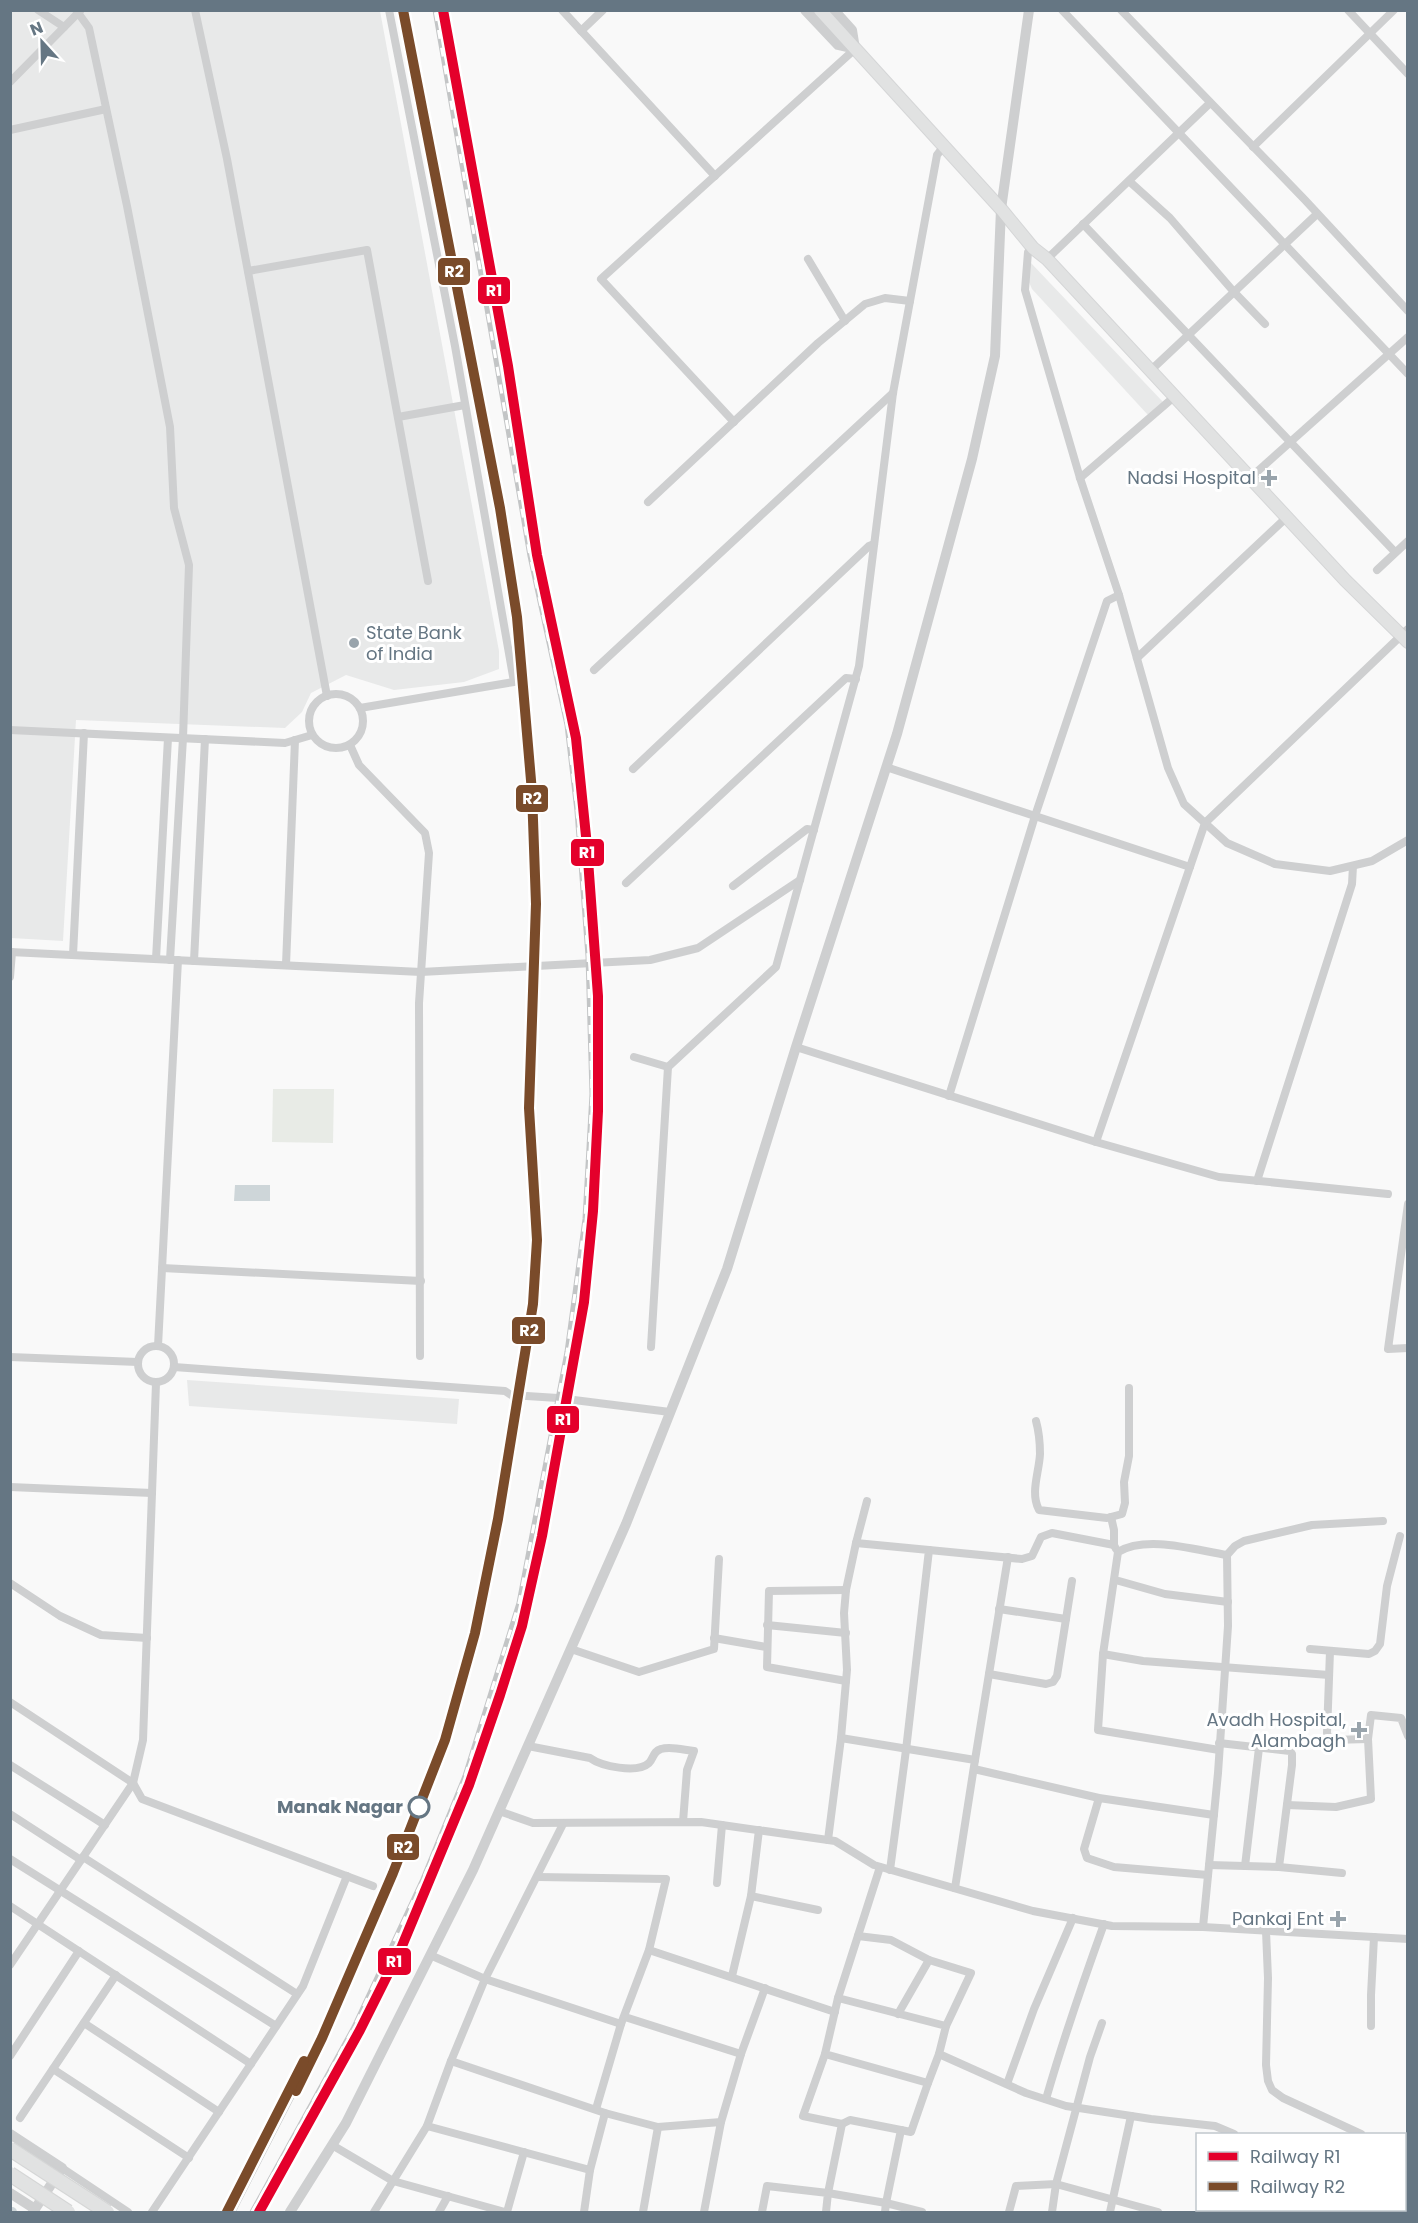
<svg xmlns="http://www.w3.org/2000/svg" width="1418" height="2223" viewBox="0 0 1418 2223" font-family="Poppins,sans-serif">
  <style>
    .built { fill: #e8e9e9 }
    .green { fill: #e8ebe6 }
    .water { fill: #ced6d9 }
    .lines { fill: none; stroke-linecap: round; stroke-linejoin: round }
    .canal { stroke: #ced6d9; stroke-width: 10 }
    .secondary-casing { stroke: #d5d6d7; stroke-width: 14 }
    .minor { stroke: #cecfd0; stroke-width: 8 }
    .tertiary { stroke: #cecfd0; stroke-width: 10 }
    .secondary { stroke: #e1e2e2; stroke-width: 12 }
    .rail-casing { stroke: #c3c5c6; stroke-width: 5 }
    .rail { stroke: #fff; stroke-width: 3; stroke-dasharray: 9; stroke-linecap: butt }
    .trunk-bridge-casing { stroke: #d5d6d6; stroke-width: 16; stroke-linecap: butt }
    .trunk-bridge { stroke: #e1e2e2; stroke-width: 14 }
    .rail-1-casing { stroke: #fff; stroke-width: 15 }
    .rail-2-casing { stroke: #fff; stroke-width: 15 }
    .rail-1 { stroke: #e4002b; stroke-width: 10 }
    .rail-2 { stroke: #7a4b2a; stroke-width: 10 }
    .poi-dot { fill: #99a4ac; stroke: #fff; stroke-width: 2 }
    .stop-dot { fill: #fff; stroke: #657683; stroke-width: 3 }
    .labels { text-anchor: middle; stroke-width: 6; stroke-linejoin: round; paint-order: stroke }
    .poi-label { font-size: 18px; fill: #657683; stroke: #fff; text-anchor: end }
    .stop-label { font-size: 18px; font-weight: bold; fill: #657683; stroke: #fff; text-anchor: end }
    .line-badge { stroke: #fff; stroke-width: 2 }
    .badge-label { font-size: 16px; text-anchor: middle; font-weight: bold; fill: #fff }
  </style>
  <rect width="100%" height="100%" fill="#f9f9f9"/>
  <g class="built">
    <polygon points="10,11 380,11 499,651 499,669 464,682 394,690 346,675 311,693 302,712 285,728 76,720 63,941 11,938"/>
    <polygon points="1030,262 1163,402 1148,415 1032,289 1029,282"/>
    <polygon points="187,1380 459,1399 457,1424 189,1406"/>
  </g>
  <polygon class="green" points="273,1089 334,1089 333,1143 272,1142"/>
  <polygon class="water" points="235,1185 270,1185 270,1201 234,1201"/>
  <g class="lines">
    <polyline class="canal" points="10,2212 12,2212"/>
    <defs>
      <polyline id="secondary" points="820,10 1001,209 1033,248 1047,259 1345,580 1408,642"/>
    </defs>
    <use href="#secondary" class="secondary-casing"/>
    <g class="minor">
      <polyline points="38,10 64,27"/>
      <polyline points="76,10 89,28 127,206 170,427 174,508 189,565 183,738 170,960"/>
      <polyline points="195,10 227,159 327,696"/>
      <polyline points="562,10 715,176"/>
      <polyline points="1062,10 1408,374"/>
      <polyline points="1121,10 1305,200 1408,311"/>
      <polyline points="1348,10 1408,74"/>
      <polyline points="581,31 603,10"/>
      <polyline points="10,82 80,11"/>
      <polyline points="10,130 106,109"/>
      <polyline points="1253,147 1394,10"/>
      <polyline points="1129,181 1170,218 1234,292 1265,324"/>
      <polyline points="1083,224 1395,552"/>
      <polyline points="1033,248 1028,252 1025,290 1080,478 1119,595 1168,768 1184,804 1227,843 1275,864 1330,871 1372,861 1408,840"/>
      <polyline points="808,259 845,321"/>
      <polyline points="1047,259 1210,103"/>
      <polyline points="248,271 367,250 428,581"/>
      <polyline points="1150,371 1317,214"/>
      <polyline points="398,417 465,405"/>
      <polyline points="734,422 601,279 855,49"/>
      <polyline points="1080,478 1174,397"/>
      <polyline points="1250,478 1408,337"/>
      <polyline points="648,502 818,343 865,304 885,298 910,301"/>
      <polyline points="1377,570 1408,541"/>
      <polyline points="1137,658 1287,517"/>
      <polyline points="594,670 893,393"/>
      <circle cx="336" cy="721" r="27"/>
      <polyline points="360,708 514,682 455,346 389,10"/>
      <polyline points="10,730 285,743 312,735"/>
      <polyline points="350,745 359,765 425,833 429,853 419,1003 420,1356"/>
      <polyline points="886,767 1190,867"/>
      <polyline points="633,769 869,546 874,544"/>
      <polyline points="626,883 846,678 856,679"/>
      <polyline points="733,886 807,829 814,830"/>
      <polyline points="10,952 421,972 650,960 698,948 800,880"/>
      <polyline points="73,955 84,733"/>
      <polyline points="156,959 168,738"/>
      <polyline points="194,961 205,739"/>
      <polyline points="286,965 295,740"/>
      <polyline points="10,977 12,952"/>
      <polyline points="796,1047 1096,1142 1219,1177 1388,1194"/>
      <polyline points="634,1057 668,1067"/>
      <polyline points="949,1096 1035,816 1107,601 1119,595"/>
      <polyline points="1096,1142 1205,823 1408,629"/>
      <polyline points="1257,1181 1352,884 1353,866"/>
      <polyline points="1408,1204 1388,1349 1408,1348"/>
      <polyline points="162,1268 421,1281"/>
      <circle cx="156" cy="1364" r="18"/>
      <polyline points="158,1346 178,960"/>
      <polyline points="651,1347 668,1067 776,967 859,666 893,393 937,155 944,146"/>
      <polyline points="10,1357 138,1362"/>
      <polyline points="174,1367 505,1391 511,1395 558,1398 670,1412"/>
      <path d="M1036,1421C1039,1432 1040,1443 1040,1454C1039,1473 1030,1493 1039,1510L1107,1518L1122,1514L1125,1503L1124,1482L1129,1456V1388"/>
      <polyline points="10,1487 152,1493"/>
      <polyline points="867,1501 856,1543 929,1550 906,1750 890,1870"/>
      <polyline points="1111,1517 1114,1530 1114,1545 1116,1549"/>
      <polyline points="929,1550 1022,1559 1032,1556 1041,1537 1052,1533 1114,1545"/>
      <polyline points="1119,1581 1165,1594 1228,1602"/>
      <polyline points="10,1583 60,1616 101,1635 147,1638"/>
      <polyline points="999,1609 1066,1619"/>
      <polyline points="767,1625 846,1633"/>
      <polyline points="714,1638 766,1647"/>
      <polyline points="571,1649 639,1672 714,1649 719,1559"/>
      <polyline points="1310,1649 1369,1654 1375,1651 1380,1644 1387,1586 1400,1536"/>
      <polyline points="1330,1651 1327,1733 1329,1739 1332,1740 1368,1739"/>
      <polyline points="1103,1654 1143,1661 1329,1675"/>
      <polyline points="989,1674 1046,1684 1053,1682 1057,1676 1072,1581"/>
      <polyline points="846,1681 767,1667 769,1591 846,1590"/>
      <polyline points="10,1702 133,1783 142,1799 373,1886"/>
      <polyline points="841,1738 847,1670 844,1613 846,1590 856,1543"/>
      <path d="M528,1746L590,1758C601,1766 637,1774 649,1763C654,1758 653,1751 661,1749C671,1746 684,1750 694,1751L687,1770L683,1822"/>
      <path d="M1219,1750L1098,1730L1103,1654L1118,1552C1147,1535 1195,1550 1227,1555"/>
      <polyline points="975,1760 1008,1557"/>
      <polyline points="10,1765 105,1825"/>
      <polyline points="974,1769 1099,1798 1214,1815"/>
      <polyline points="1099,1798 1084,1849 1087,1858 1114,1867 1208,1875"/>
      <polyline points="1287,1805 1336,1807 1371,1799 1368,1739 1371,1715 1401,1718 1408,1736"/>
      <polyline points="499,1811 533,1823 701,1822 835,1841 874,1865 1033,1911 1112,1926 1203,1927 1408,1939"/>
      <polyline points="10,1814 81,1860"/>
      <polyline points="563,1824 485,1979 451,2061 605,2113 658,2127 721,2122 741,2054 765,1988"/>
      <polyline points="759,1830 751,1896 818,1910"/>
      <polyline points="828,1840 841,1738 975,1760 955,1888"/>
      <polyline points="83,1857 297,1994"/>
      <polyline points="10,1859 276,2026"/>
      <polyline points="1209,1865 1279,1867 1292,1765 1292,1754 1290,1751 1219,1743"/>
      <polyline points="1245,1866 1259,1748"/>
      <polyline points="880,1867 838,1998 946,2026 939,2054 1026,2093 1066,2106 1151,2119 1215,2126 1234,2134"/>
      <polyline points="1279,1867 1342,1873"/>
      <polyline points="717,1883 722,1825"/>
      <polyline points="10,1906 251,2064"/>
      <polyline points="1203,1927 1218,1773 1228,1626 1227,1555 1235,1546 1244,1541 1312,1525 1383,1521"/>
      <polyline points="1266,1931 1268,1978 1266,2065 1268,2081 1272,2090 1283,2098 1361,2134"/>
      <polyline points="858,1936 891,1940 929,1960"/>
      <polyline points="649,1950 835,2012"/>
      <polyline points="430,1955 485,1979 621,2024 649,1950 666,1879 538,1877"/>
      <polyline points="10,1965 133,1783 143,1740 156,1383"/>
      <polyline points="732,1976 751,1896"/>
      <polyline points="838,1998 825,2054 928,2083 939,2054"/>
      <polyline points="898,2014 929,1960 971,1973 946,2026"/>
      <polyline points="625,2017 741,2054"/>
      <polyline points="84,2023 219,2112"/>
      <polyline points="1371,2026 1371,1995 1374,1937"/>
      <polyline points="825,2054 803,2116 842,2124 850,2120 911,2132 928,2083"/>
      <polyline points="10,2056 79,1951"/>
      <polyline points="451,2061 427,2126 590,2170 605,2113"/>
      <polyline points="53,2069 189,2158"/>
      <polyline points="1007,2084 1034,2009 1073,1918"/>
      <path d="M1046,2099C1063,2040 1083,1982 1104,1924"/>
      <polyline points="596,2109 621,2024"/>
      <polyline points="20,2118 116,1975"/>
      <polyline points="842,2124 828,2193 886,2203 901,2130"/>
      <polyline points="332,2145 393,2181 505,2212"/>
      <polyline points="1404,2147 1408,2148"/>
      <polyline points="62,2168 128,2212"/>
      <polyline points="1404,2207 1408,2207"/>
      <polyline points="152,2212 303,1986 347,1876"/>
      <polyline points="374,2212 427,2126"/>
      <polyline points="439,2212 448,2196"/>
      <polyline points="507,2212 524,2152"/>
      <polyline points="584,2212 590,2170"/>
      <polyline points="643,2212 658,2127"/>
      <polyline points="704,2212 721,2122"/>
      <polyline points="762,2212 767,2186 828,2193 826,2212"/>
      <polyline points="885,2212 886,2203 922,2212"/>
      <polyline points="1009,2212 1016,2186 1056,2184 1090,2057 1102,2023"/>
      <polyline points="1052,2212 1056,2184 1158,2212"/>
      <polyline points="1110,2212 1131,2116"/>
      <polyline points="1243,2212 1244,2210"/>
    </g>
    <g class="tertiary">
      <polyline points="805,10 838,45 855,49 852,30 834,10"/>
      <polyline points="10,2134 62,2168 33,2212"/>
      <polyline points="10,2193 35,2209"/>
      <polyline points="290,2212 346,2123 473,1870 626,1524 727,1269 796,1047 897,734 972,459 995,356 1001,209 1029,10"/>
    </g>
    <use href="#secondary" class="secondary"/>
    <defs>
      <g id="rail">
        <polyline points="233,2212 322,2038 393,1873 445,1740 475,1633 498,1519 533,1304 537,1240 529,1108 536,904 532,792 517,617 500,508 403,10"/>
        <polyline points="252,2212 354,2027 423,1879 465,1776 519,1603 567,1352 585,1219 592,1094 588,956 577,811 567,725 530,556 435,10"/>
      </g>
    </defs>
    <use href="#rail" class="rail-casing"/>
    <use href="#rail" class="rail"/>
    <defs>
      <g id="trunk-bridge">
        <polyline points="10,2149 107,2212"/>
        <polyline points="10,2174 68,2212"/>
      </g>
    </defs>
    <use href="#trunk-bridge" class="trunk-bridge-casing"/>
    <use href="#trunk-bridge" class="trunk-bridge"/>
    <defs>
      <polyline id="rail-1" points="259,2212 360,2030 402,1946 469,1785 500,1695 522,1626 542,1536 584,1302 593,1211 598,1111 598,996 587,846 576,738 537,555 508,366 443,10"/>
      <g id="rail-2">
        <polyline points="296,2091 322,2038 393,1873 445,1740 475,1633 498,1519 533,1304 537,1240 529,1108 536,904 532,792 517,617 500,508 403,10"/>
        <polyline points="227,2212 304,2061"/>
      </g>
    </defs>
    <use href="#rail-1" class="rail-1-casing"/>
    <use href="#rail-2" class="rail-2-casing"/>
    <use href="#rail-1" class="rail-1"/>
    <use href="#rail-2" class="rail-2"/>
  </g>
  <g class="poi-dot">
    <path d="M1266 469h6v6h6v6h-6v6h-6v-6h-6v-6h6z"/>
    <circle cx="354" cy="643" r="6"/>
    <path d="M1356 1721h6v6h6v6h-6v6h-6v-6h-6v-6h6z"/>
    <path d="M1335 1910h6v6h6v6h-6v6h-6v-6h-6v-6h6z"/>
  </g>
  <circle class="stop-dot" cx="419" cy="1807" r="10"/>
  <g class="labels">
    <g class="poi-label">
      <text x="1256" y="484">Nadsi Hospital</text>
      <text x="366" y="639" text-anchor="start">State Bank<tspan x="366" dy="21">of India</tspan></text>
      <text x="1346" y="1726">Avadh Hospital,<tspan x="1346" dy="21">Alambagh</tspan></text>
      <text x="1324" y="1925">Pankaj Ent</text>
    </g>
    <g class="stop-label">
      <text x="403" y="1813">Manak Nagar</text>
    </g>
  </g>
  <g class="line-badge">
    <rect x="437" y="257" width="34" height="29" rx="6" fill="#7a4b2a"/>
    <rect x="477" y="276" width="34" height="29" rx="6" fill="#e4002b"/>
    <rect x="515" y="784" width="34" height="29" rx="6" fill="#7a4b2a"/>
    <rect x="570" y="838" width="35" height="29" rx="6" fill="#e4002b"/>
    <rect x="511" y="1316" width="35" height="29" rx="6" fill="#7a4b2a"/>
    <rect x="546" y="1405" width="34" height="29" rx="6" fill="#e4002b"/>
    <rect x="386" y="1833" width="34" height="28" rx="6" fill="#7a4b2a"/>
    <rect x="377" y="1947" width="35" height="29" rx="6" fill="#e4002b"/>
  </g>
  <g class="badge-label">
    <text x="454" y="277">R2</text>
    <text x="494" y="296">R1</text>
    <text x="532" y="804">R2</text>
    <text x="587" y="858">R1</text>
    <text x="529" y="1336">R2</text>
    <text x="563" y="1425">R1</text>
    <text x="403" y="1853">R2</text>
    <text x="394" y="1967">R1</text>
  </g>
  <rect width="1418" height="2223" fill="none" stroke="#657683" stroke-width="24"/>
  <rect x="1196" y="2133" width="210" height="78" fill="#ffffff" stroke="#c1c8cd" stroke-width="1.5"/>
  <rect x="1208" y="2152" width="30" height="9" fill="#e4002b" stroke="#c1c8cd" stroke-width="1.5"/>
  <text x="1250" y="2163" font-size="18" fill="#657683">Railway R1</text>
  <rect x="1208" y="2182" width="30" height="9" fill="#7a4b2a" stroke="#c1c8cd" stroke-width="1.5"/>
  <text x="1250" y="2193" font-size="18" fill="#657683">Railway R2</text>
  <g transform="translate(42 42) rotate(338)" stroke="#ffffff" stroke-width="4.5" paint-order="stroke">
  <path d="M0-4.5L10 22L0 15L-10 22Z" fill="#657683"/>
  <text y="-9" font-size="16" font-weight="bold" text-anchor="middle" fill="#657683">N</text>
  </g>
</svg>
